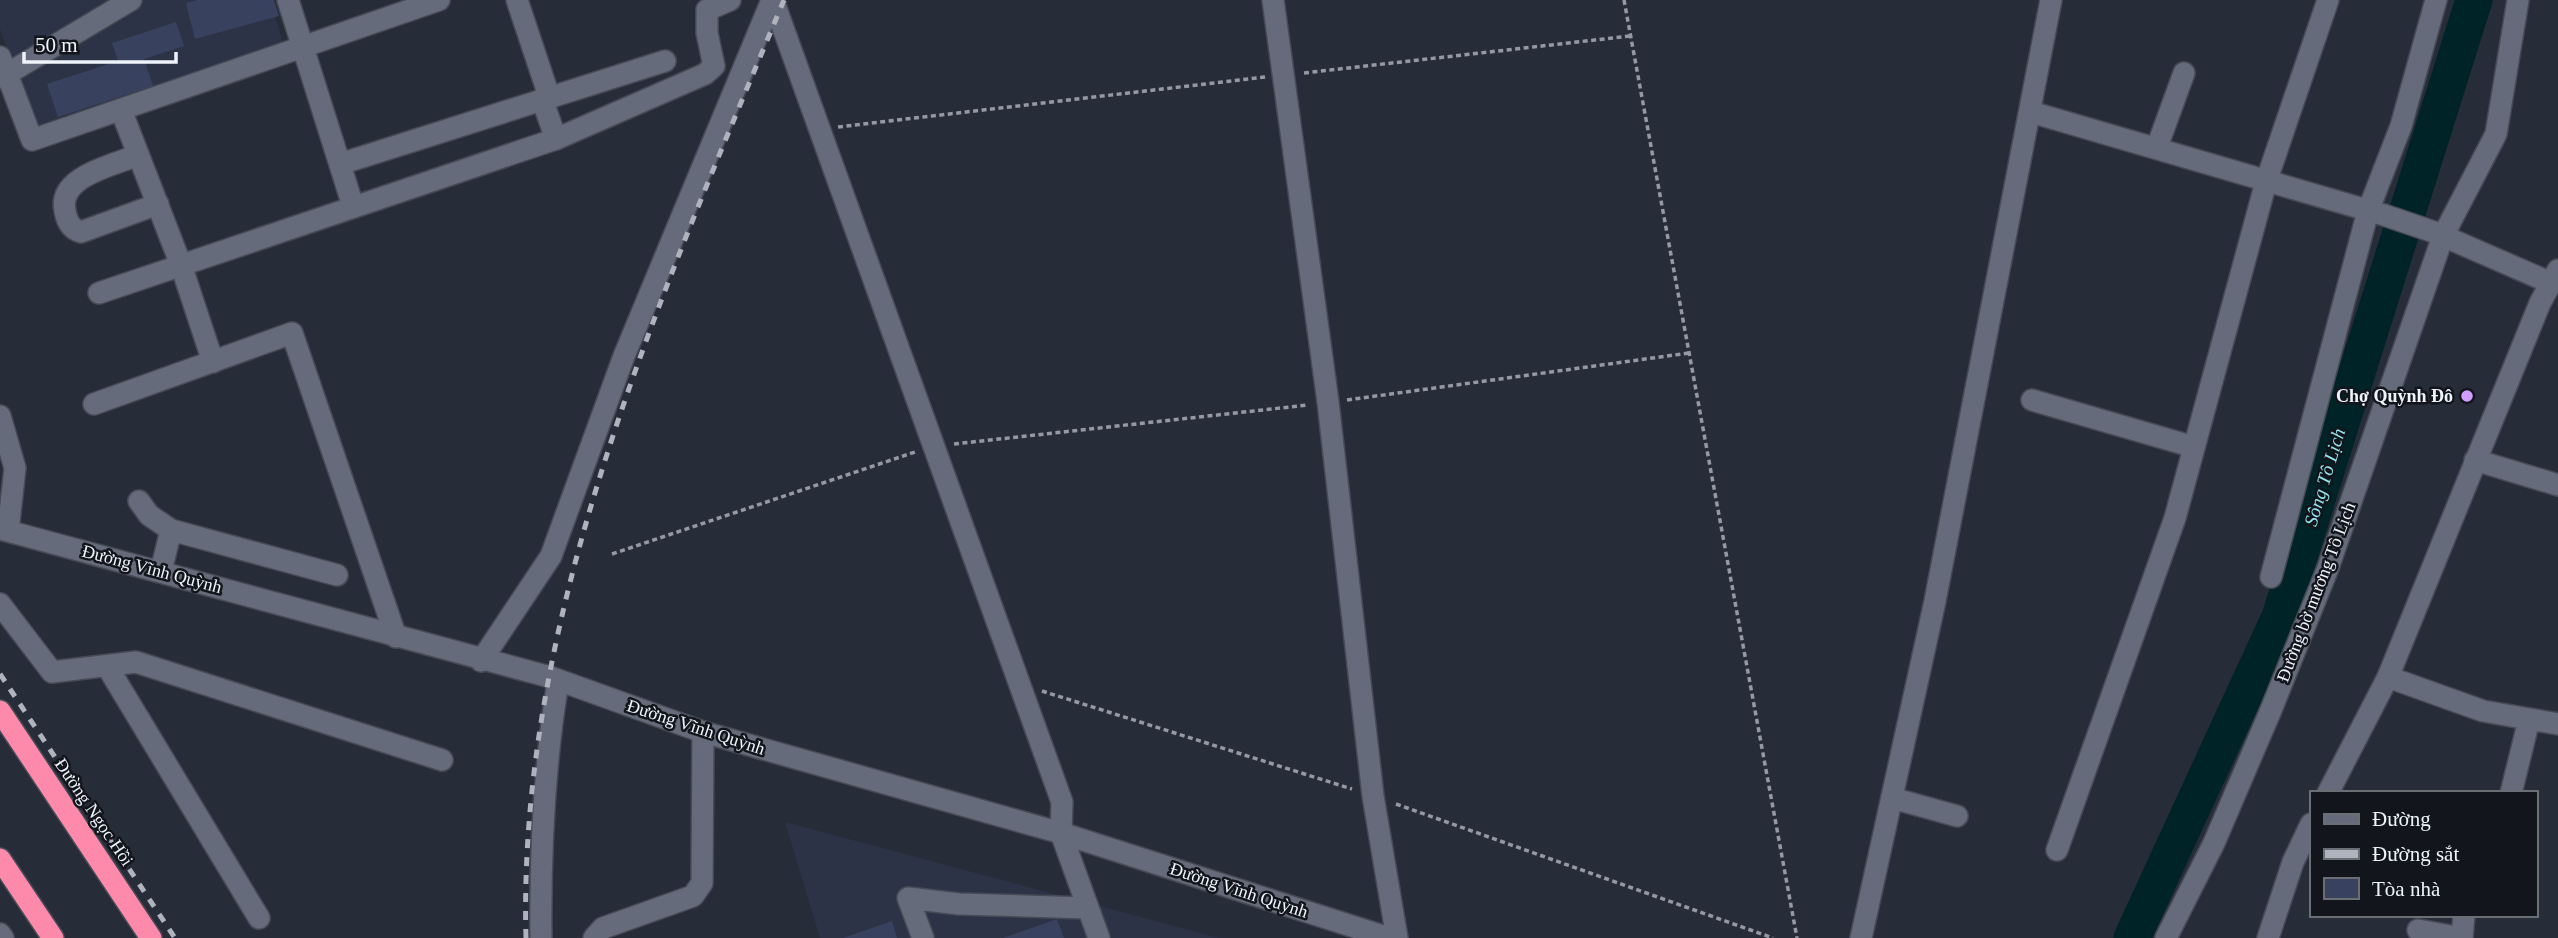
<svg xmlns="http://www.w3.org/2000/svg" width="2558" height="938" viewBox="0 0 2558 938" font-family="'Times New Roman',serif">
  <style>
    .built { fill: #2c3346 }
    .lines { fill: none; stroke-linecap: round; stroke-linejoin: round }
    .river { stroke: #002327; stroke-width: 37 }
    .building { fill: #38425e }
    .minor-casing { stroke: #464a55; stroke-width: 24 }
    .highway-casing { stroke: #464a55; stroke-width: 24 }
    .path { stroke: #9599a4; stroke-width: 3.5; stroke-dasharray: 5 3.5; stroke-linecap: butt }
    .minor { stroke: #656b7a; stroke-width: 21 }
    .highway { stroke: #fd8aaa; stroke-width: 21 }
    .rail { stroke: #afb3bd; stroke-width: 5; stroke-dasharray: 9 9; stroke-linecap: butt }
    .poi-dot { fill: #d19dfe; stroke: #12151b; stroke-width: 2.5 }
    .labels { text-anchor: middle; stroke-width: 5; stroke-linejoin: round; paint-order: stroke }
    .poi-label { font-size: 18px; font-weight: bold; fill: #eff3fc; stroke: #12151b; text-anchor: end }
    .street-label { font-size: 18px; fill: #eff3fc; stroke: #12151b }
    .water-label { font-size: 19px; font-style: italic; fill: #95e6ef; stroke: #12151b }
  </style>
  <rect width="100%" height="100%" fill="#272c39"/>
  <g class="built">
    <polygon points="0,0 270,0 283,42 36,131 0,29"/>
    <polygon points="785,822 1219,938 820,938"/>
  </g>
  <g class="lines">
    <polyline class="river" points="2132,938 2280,617 2474,0"/>
  </g>
  <g class="building">
    <polygon points="198,0 274,0 279,16 195,39 186,3"/>
    <polygon points="176,22 184,46 144,59 153,86 58,117 47,84 118,61 112,43"/>
    <polygon points="1057,919 1064,938 1003,938"/>
    <polygon points="892,921 897,938 843,938"/>
  </g>
  <g class="lines">
    <defs>
      <g id="minor">
        <polyline points="288,0 353,206"/>
        <polyline points="517,0 549,96"/>
        <polyline points="773,0 1062,802 1061,833 1099,938"/>
        <polyline points="1273,0 1328,402 1373,796 1397,938"/>
        <polyline points="0,57 7,74 131,0"/>
        <polyline points="0,77 7,74 32,140 439,0"/>
        <polyline points="542,99 556,139"/>
        <polyline points="121,110 181,265 213,362"/>
        <polyline points="2031,112 2384,215 2434,232 2551,283"/>
        <polyline points="2157,147 2184,73"/>
        <path d="M138,155C115,165 57,176 65,211C67,222 71,229 81,232L158,204"/>
        <polyline points="340,164 665,61"/>
        <polyline points="99,293 556,139 705,74 714,66 707,33 707,10 730,0"/>
        <polyline points="2032,400 2194,447"/>
        <polyline points="94,404 292,333 396,637"/>
        <polyline points="0,416 15,468 8,531"/>
        <polyline points="2475,460 2558,485"/>
        <polyline points="139,501 149,515 171,530"/>
        <polyline points="0,529 550,677 703,732 1061,833 1389,938"/>
        <polyline points="161,571 171,530 337,575"/>
        <polyline points="2271,577 2368,211 2401,126 2436,0"/>
        <polyline points="0,604 52,672 136,662 442,760"/>
        <polyline points="481,661 551,556 624,356 772,0"/>
        <polyline points="107,666 259,918"/>
        <polyline points="2388,677 2483,711 2558,724"/>
        <polyline points="2328,793 2388,677 2540,303 2558,270"/>
        <polyline points="2511,793 2529,720"/>
        <polyline points="1892,798 1957,816"/>
        <polyline points="2057,850 2175,518 2266,182 2328,0"/>
        <polyline points="2418,930 2462,938"/>
        <polyline points="0,934 3,938"/>
        <path d="M541,938C540,852 544,766 558,682"/>
        <polyline points="594,938 603,928 693,896 702,883 703,732"/>
        <polyline points="923,938 908,898 959,904 1087,908"/>
        <polyline points="1861,938 1935,601 2051,0"/>
        <polyline points="2166,938 2214,843 2271,710 2328,568 2443,236 2496,134 2518,0"/>
        <polyline points="2268,938 2293,862 2311,824"/>
        <polyline points="2462,938 2464,915"/>
      </g>
      <g id="highway">
        <polyline points="0,711 151,938"/>
        <polyline points="0,859 53,938"/>
      </g>
    </defs>
    <use href="#minor" class="minor-casing"/>
    <use href="#highway" class="highway-casing"/>
    <g class="path">
      <polyline points="1624,0 1797,938"/>
      <polyline points="1304,73 1630,36"/>
      <polyline points="838,127 1265,77"/>
      <polyline points="1347,400 1689,353"/>
      <polyline points="954,444 1308,405"/>
      <polyline points="612,554 915,452"/>
      <polyline points="1042,691 1352,789"/>
      <polyline points="1396,804 1773,938"/>
    </g>
    <use href="#minor" class="minor"/>
    <use href="#highway" class="highway"/>
    <g class="rail">
      <polyline points="0,674 175,938"/>
      <path d="M526,938C517,616 662,292 784,0"/>
    </g>
  </g>
  <circle class="poi-dot" cx="2467" cy="396" r="7"/>
  <g class="labels">
    <g class="poi-label">
      <text x="2453" y="402">Chợ Quỳnh Đô</text>
    </g>
    <g class="street-label">
      <text transform="translate(152 569) rotate(15)" y="6">Đường Vĩnh Quỳnh</text>
      <text transform="translate(2316 592) rotate(-69)" y="6">Đường bờ mương Tô Lịch</text>
      <text transform="translate(696 727) rotate(18)" y="6">Đường Vĩnh Quỳnh</text>
      <text transform="translate(94 812) rotate(56)" y="6">Đường Ngọc Hồi</text>
      <text transform="translate(1239 890) rotate(18)" y="6">Đường Vĩnh Quỳnh</text>
    </g>
    <g class="water-label">
      <text transform="translate(2324 477) rotate(-73)" y="7">Sông Tô Lịch</text>
    </g>
  </g>
  <rect x="2310" y="791" width="228" height="126" fill="#12151b" stroke="#6a6e75" stroke-width="2"/>
  <rect x="2324" y="814" width="35" height="10" fill="#656b7a" stroke="#6a6e75" stroke-width="2"/>
  <text x="2372" y="826" font-size="21" fill="#eff3fc">Đường</text>
  <rect x="2324" y="849" width="35" height="10" fill="#afb3bd" stroke="#6a6e75" stroke-width="2"/>
  <text x="2372" y="861" font-size="21" fill="#eff3fc">Đường sắt</text>
  <rect x="2324" y="878" width="35" height="21" fill="#38425e" stroke="#6a6e75" stroke-width="2"/>
  <text x="2372" y="896" font-size="21" fill="#eff3fc">Tòa nhà</text>
  <path d="M24 52v10h152v-10" fill="none" stroke="#eff3fc" stroke-width="3.5"/>
  <text x="35" y="52" font-size="21" fill="#eff3fc" stroke="#12151b" stroke-width="5" paint-order="stroke">50 m</text>
</svg>
